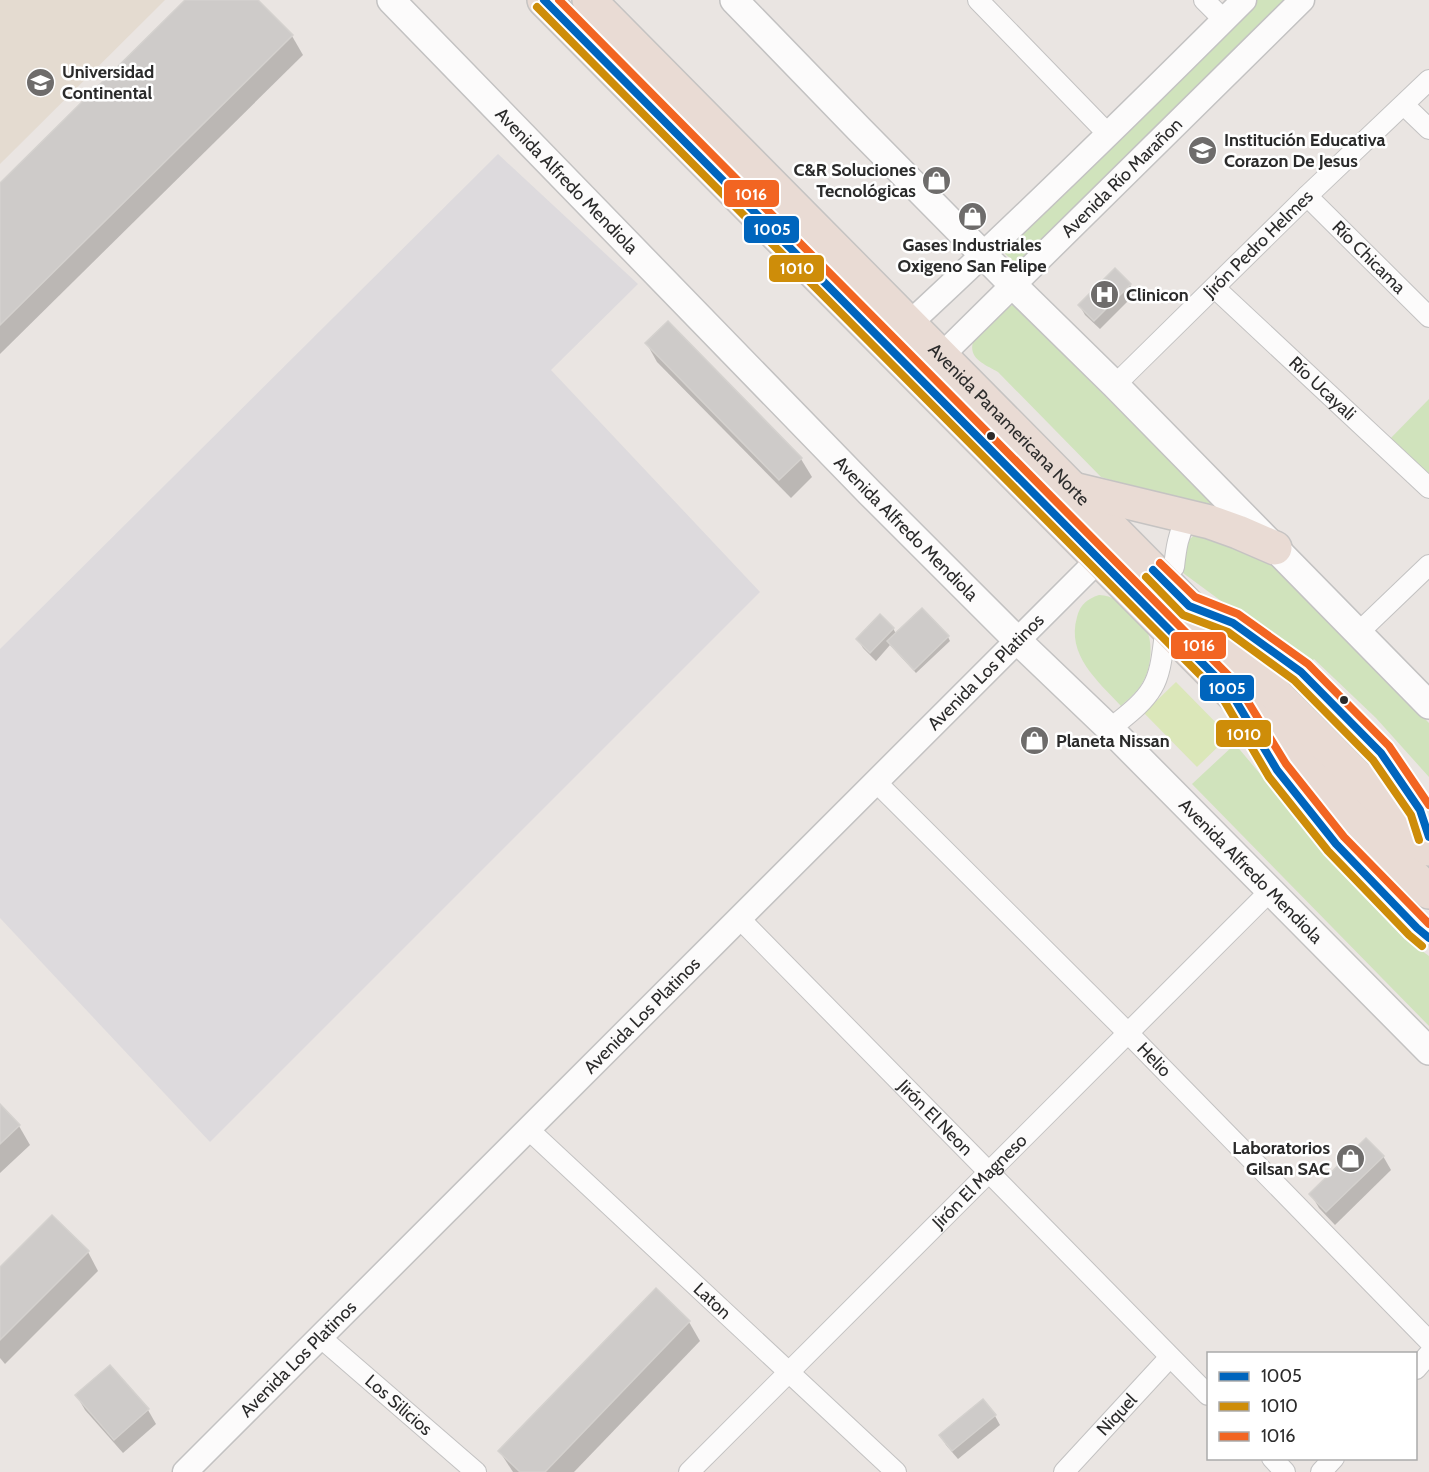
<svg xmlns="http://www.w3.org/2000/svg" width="1429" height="1472" viewBox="0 0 1429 1472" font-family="Cabin,sans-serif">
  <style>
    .industrial { fill: #dddadd }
    .education { fill: #e4dbd0 }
    .green { fill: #d0e3bc }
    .pitch { fill: #dbe7b9 }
    .shadow { fill: #0003 }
    .building { fill: #cecbc9; stroke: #d4d1ce; stroke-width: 1.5 }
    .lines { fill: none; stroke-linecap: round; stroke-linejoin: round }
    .minor-casing { stroke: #c3c2c2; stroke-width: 22 }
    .tertiary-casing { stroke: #c3c2c2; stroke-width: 27 }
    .secondary-casing { stroke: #c3c2c2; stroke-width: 30 }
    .motorway-casing { stroke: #c5c3c2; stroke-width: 36 }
    .minor { stroke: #fcfbfb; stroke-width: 20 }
    .tertiary { stroke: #fcfbfb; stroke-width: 24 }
    .secondary { stroke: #fcfbfb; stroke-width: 27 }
    .motorway { stroke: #e9dbd4; stroke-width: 33 }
    .bus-1-casing { stroke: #fff; stroke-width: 12 }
    .bus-2-casing { stroke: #fff; stroke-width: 12 }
    .bus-3-casing { stroke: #fff; stroke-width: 12 }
    .bus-1 { stroke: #0065bd; stroke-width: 8 }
    .bus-2 { stroke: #ce8d09; stroke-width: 8 }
    .bus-3 { stroke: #f26522; stroke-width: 8 }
    .bus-dot { fill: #2b2b2b; stroke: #fff; stroke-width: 2 }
    .labels { text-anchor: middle; stroke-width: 5; stroke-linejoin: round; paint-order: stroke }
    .poi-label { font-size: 18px; font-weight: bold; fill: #2b2b2b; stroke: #fff; text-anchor: start }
    .street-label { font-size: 18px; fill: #2b2b2b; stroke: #fff }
    .line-badge { stroke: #fff; stroke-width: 2 }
    .badge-label { font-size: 16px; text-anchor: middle; font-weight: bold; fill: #fff }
  </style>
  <rect width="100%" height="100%" fill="#eae5e2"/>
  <polygon class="industrial" points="498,154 638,284 551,370 760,592 210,1142 0,918 0,649"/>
  <polygon class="education" points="0,0 165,0 0,164"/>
  <g class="green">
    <polygon points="1256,0 1291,0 1021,268 1001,250"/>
    <path d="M1013,305L1024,315L1222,513L1101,477L998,372C986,365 968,359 973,342L1008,307Z"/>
    <polygon points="1429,399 1429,483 1387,442"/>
    <path d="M1201,533L1262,555L1429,723V777L1376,718L1314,659L1308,665L1179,570C1183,552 1182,539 1201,533Z"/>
    <path d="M1099,595C1113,595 1121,604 1130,613C1135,617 1140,622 1144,626C1155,640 1151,672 1141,685C1136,693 1128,699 1121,706C1098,681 1066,655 1077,617C1080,605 1087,599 1099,595Z"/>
    <polygon points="1235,744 1330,857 1410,942 1429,956 1429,1026 1192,784"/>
  </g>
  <polygon class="pitch" points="1176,682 1229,736 1197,767 1144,713"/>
  <g class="shadow">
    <polygon points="187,0 256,0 292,36 303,55 0,354 0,185"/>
    <polygon points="1115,271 1130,285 1135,294 1100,329 1085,315 1080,306"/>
    <polygon points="647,344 801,459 812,477 791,498 657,362"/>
    <polygon points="893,628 896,634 948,637 950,641 916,673 890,645 876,661 863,648 858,639"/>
    <polygon points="0,1106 19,1126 30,1145 0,1173"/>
    <polygon points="1383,1156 1391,1170 1335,1225 1319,1208 1311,1194"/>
    <polygon points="88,1252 98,1271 5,1364 0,1358 0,1269"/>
    <polygon points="656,1290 689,1322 700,1341 574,1472 513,1472 500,1452"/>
    <polygon points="110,1367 148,1410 156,1424 123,1453 85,1410 77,1396"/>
    <polygon points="995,1416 1000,1425 958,1459 946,1445 941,1436"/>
  </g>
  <g class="building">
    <polygon points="185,0 258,0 293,35 0,325 0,183"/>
    <polygon points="1115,268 1131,284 1094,321 1078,305"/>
    <polygon points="668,321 802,458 779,480 645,343"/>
    <polygon points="922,608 949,636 914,670 887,641"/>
    <polygon points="880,614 894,628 870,653 856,639"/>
    <polygon points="0,1104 20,1125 0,1144"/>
    <polygon points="1366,1138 1384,1156 1326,1212 1309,1194"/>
    <polygon points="52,1215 89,1251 0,1340 0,1267"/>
    <polygon points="656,1288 690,1321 545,1472 520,1472 498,1451"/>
    <polygon points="110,1365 149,1409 114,1440 75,1395"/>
    <polygon points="983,1399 996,1415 952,1451 939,1435"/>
  </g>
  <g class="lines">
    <defs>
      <g id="minor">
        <polyline points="978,0 1109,135"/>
        <polyline points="1204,0 1224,20"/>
        <polyline points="1404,105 1429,129"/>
        <path id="s1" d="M1307,196L1429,317"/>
        <path id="s2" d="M1215,288L1429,488"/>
        <path id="s3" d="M1115,385L1307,196L1429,80"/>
        <path d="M1174,567C1176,549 1178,534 1187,518"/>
        <polyline points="1358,633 1429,565"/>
        <path d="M1110,729C1124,717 1142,705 1152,688C1160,675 1162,657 1164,641"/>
        <path id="s4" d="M876,782L1128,1033L1429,1341"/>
        <path id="s5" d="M739,918L1208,1395"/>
        <path id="s6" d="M528,1129L896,1472"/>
        <path id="s7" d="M320,1337L476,1472"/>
        <polyline points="1416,1369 1429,1354"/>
        <polyline points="1272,1458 1285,1472"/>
        <path id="s8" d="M689,1472L1270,891"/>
        <path id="s9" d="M1064,1472L1170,1357"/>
        <polyline points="1321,1472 1334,1458"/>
      </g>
      <g id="tertiary">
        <path d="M909,324C1023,218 1134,110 1244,0"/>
        <path id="s10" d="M941,356L1302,0"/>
        <path id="s11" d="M185,1472L1099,559"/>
      </g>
      <g id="secondary">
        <path id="s12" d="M391,0L870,493L1017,640L1110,729L1429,1051"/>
        <polyline points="734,0 859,129 1013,285 1115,385 1429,705"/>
      </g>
      <g id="motorway">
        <polyline points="544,0 1429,892"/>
        <path id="s13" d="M589,0L1429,849"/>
        <polyline points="1073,489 1210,522 1238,532 1275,548"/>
      </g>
    </defs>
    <use href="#minor" class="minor-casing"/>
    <use href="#tertiary" class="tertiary-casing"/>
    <use href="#secondary" class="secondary-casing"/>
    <use href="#motorway" class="motorway-casing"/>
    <use href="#minor" class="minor"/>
    <use href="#tertiary" class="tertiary"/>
    <use href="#secondary" class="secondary"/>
    <use href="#motorway" class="motorway"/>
    <defs>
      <g id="bus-1">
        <polyline points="544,0 1230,691 1277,770 1336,844 1417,928 1429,938"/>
        <polyline points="1153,570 1189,606 1233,623 1301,672 1381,753 1420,810 1429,837"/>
      </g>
      <g id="bus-2">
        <polyline points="537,7 1222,697 1269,777 1328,851 1409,935 1422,946"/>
        <polyline points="1146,577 1183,615 1228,632 1294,680 1373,760 1411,815 1419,840"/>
      </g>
      <g id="bus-3">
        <polyline points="559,0 1237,684 1286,764 1344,837 1429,924"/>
        <polyline points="1160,563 1195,597 1238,614 1308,664 1389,746 1429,805"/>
      </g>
    </defs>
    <use href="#bus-1" class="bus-1-casing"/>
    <use href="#bus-2" class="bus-2-casing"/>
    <use href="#bus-3" class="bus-3-casing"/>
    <use href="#bus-1" class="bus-1"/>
    <use href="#bus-2" class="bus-2"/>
    <use href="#bus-3" class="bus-3"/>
  </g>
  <defs>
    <symbol id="university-disc" viewBox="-11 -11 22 22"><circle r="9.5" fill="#6e6c6b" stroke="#fff"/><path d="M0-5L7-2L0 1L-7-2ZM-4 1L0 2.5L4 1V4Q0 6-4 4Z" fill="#fff"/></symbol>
    <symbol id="school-disc" viewBox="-11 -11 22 22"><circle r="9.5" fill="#6e6c6b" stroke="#fff"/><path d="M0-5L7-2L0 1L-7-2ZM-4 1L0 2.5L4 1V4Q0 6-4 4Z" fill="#fff"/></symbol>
    <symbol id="shop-disc" viewBox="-11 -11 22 22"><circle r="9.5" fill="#6e6c6b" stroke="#fff"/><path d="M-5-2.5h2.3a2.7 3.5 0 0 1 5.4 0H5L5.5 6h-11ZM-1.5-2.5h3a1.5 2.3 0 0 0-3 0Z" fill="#fff"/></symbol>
    <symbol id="hospital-disc" viewBox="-11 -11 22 22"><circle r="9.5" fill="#6e6c6b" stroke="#fff"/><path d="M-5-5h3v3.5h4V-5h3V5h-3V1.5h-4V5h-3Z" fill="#fff"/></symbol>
  </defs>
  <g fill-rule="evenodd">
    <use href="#university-disc" x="24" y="66" width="33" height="33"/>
    <use href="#school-disc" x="1186" y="134" width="33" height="33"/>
    <use href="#shop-disc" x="920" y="164" width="33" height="33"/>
    <use href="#shop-disc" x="956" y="200" width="33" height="33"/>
    <use href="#hospital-disc" x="1088" y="278" width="33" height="33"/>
    <use href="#shop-disc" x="1018" y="724" width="33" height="33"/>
    <use href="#shop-disc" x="1334" y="1142" width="33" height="33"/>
  </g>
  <g class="bus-dot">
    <circle cx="991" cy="436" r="5"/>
    <circle cx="1344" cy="700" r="5"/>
  </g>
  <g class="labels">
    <g class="poi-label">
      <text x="62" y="78">Universidad<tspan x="62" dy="21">Continental</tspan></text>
      <text x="1224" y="146">Institución Educativa<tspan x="1224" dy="21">Corazon De Jesus</tspan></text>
      <text x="916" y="176" text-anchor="end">C&amp;R Soluciones<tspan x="916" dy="21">Tecnológicas</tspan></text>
      <text x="972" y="251" text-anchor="middle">Gases Industriales<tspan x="972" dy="21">Oxigeno San Felipe</tspan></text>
      <text x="1126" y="301">Clinicon</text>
      <text x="1056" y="747">Planeta Nissan</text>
      <text x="1330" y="1154" text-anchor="end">Laboratorios<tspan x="1330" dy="21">Gilsan SAC</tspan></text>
    </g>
    <g class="street-label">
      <text dy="6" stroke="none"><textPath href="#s10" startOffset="254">Avenida Río Marañon</textPath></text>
      <text dy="6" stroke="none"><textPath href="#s12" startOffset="252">Avenida Alfredo Mendiola</textPath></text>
      <text dy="6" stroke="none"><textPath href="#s3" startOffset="201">Jirón Pedro Helmes</textPath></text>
      <text dy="6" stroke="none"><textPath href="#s1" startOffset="87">Río Chicama</textPath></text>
      <text dy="6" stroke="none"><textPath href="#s2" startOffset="147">Río Ucayali</textPath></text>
      <text dy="6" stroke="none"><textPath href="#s13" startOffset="597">Avenida Panamericana Norte</textPath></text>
      <text dy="6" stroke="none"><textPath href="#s12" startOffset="738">Avenida Alfredo Mendiola</textPath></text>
      <text dy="6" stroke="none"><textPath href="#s11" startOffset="1132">Avenida Los Platinos</textPath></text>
      <text dy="6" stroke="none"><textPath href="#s12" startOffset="1224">Avenida Alfredo Mendiola</textPath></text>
      <text dy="6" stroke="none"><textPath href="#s11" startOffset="646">Avenida Los Platinos</textPath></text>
      <text dy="6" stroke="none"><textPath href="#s4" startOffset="393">Helio</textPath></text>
      <text dy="6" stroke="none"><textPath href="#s5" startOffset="280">Jirón El Neon</textPath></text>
      <text dy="6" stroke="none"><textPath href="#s8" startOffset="411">Jirón El Magneso</textPath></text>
      <text dy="6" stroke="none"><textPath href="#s6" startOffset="252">Laton</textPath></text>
      <text dy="6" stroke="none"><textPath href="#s11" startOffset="160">Avenida Los Platinos</textPath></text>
      <text dy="6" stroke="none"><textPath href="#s7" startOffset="104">Los Silicios</textPath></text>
      <text dy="6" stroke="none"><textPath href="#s9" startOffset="78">Niquel</textPath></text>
    </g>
  </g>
  <g class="line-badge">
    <rect x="723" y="179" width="57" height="29" rx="6" fill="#f26522"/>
    <rect x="743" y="215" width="57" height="29" rx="6" fill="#0065bd"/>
    <rect x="768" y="254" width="57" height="29" rx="6" fill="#ce8d09"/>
    <rect x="1170" y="631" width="57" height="29" rx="6" fill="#f26522"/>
    <rect x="1199" y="674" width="56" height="28" rx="6" fill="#0065bd"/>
    <rect x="1215" y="719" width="57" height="29" rx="6" fill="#ce8d09"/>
  </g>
  <g class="badge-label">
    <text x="751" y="200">1016</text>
    <text x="772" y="235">1005</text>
    <text x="797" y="274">1010</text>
    <text x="1199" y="651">1016</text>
    <text x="1227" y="694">1005</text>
    <text x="1244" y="740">1010</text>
  </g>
  <rect x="1207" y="1352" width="210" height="108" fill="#ffffff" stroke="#aaaaaa" stroke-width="1.5"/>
  <rect x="1219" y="1372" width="30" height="9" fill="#0065bd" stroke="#aaaaaa" stroke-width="1.5"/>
  <text x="1261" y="1382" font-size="18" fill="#2b2b2b">1005</text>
  <rect x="1219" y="1402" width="30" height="9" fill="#ce8d09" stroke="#aaaaaa" stroke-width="1.5"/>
  <text x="1261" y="1412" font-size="18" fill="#2b2b2b">1010</text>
  <rect x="1219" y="1432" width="30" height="9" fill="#f26522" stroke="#aaaaaa" stroke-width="1.5"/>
  <text x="1261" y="1442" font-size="18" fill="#2b2b2b">1016</text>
</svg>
